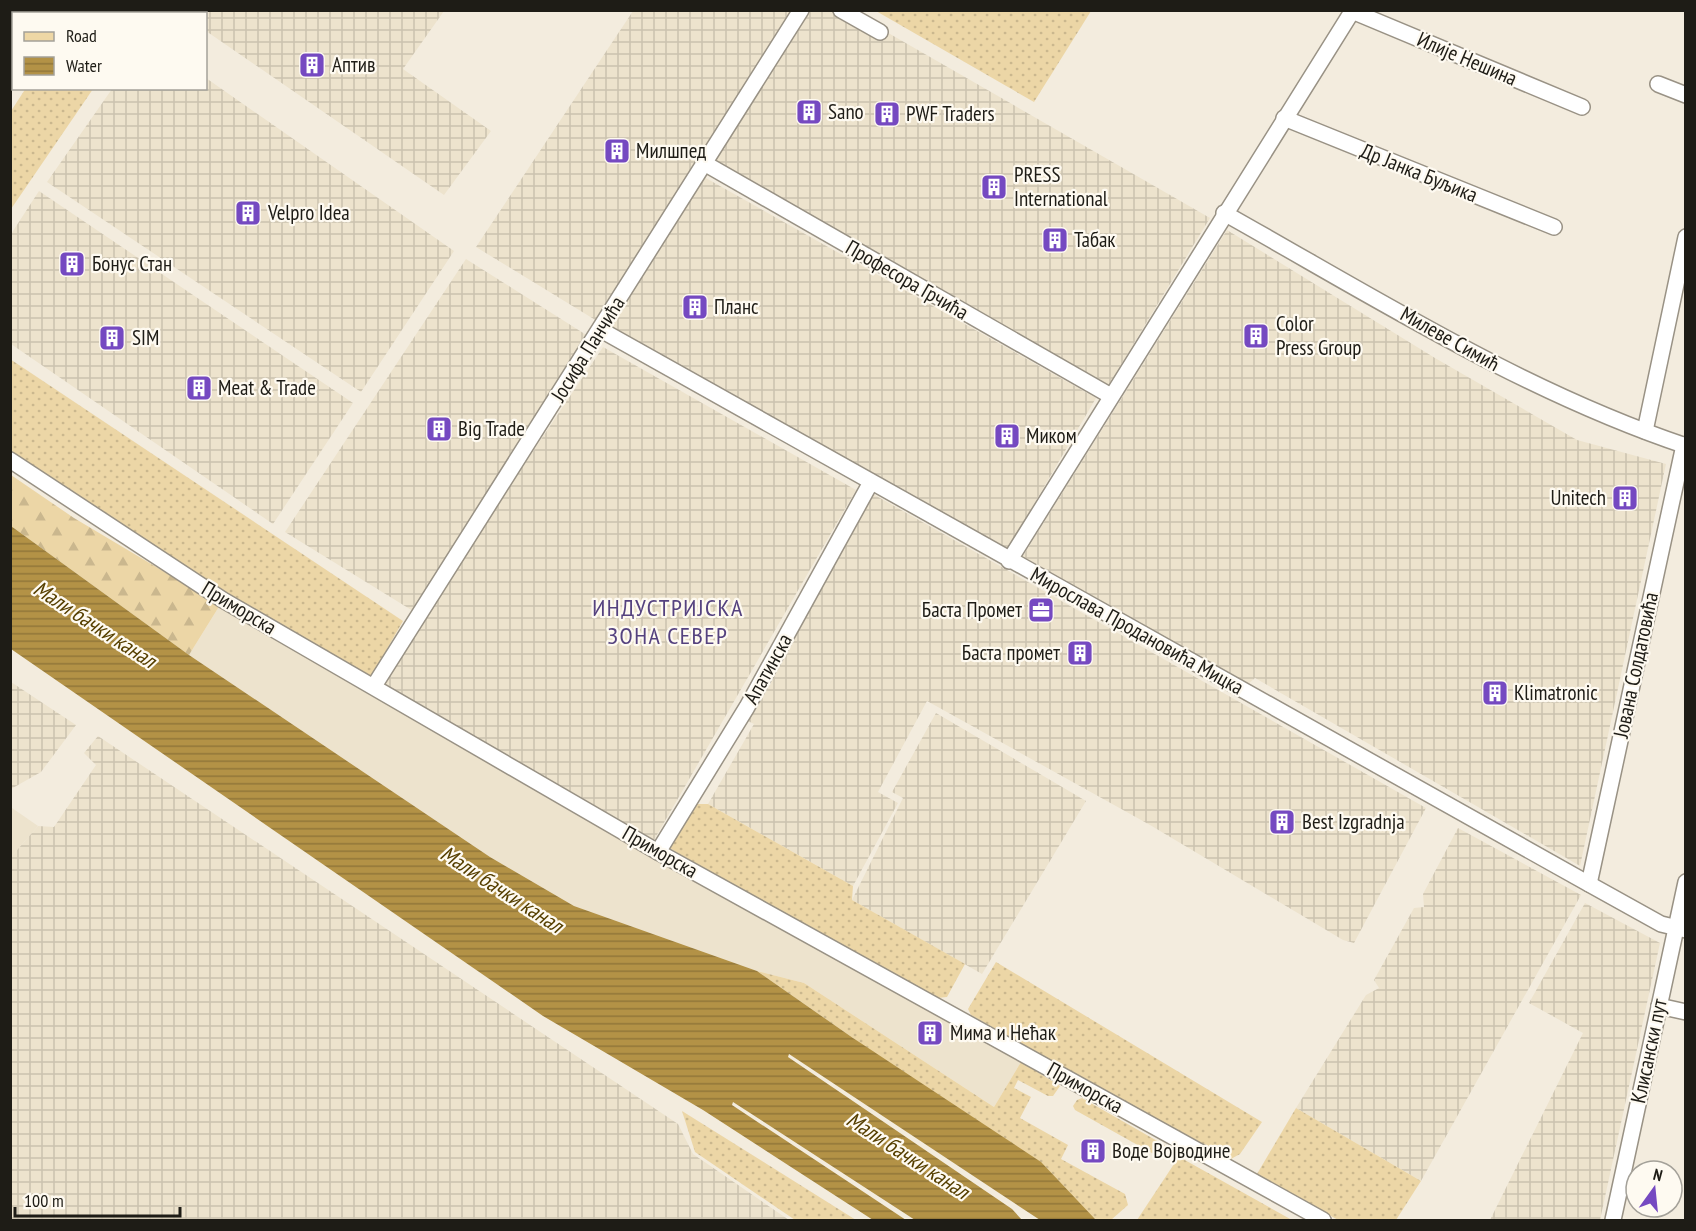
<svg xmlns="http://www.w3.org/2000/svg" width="1696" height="1231" viewBox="0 0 1696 1231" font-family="'PT Sans Narrow',sans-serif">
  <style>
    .built { fill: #ede3cd }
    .industrial { fill: url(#industrial-grid) }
    .grass { fill: url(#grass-dots) }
    .forest { fill: url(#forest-firs) }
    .water { fill: url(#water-rules) }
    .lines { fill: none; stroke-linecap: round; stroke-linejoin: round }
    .minor-casing { stroke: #999285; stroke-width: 18 }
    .major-casing { stroke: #9d854c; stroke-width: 21 }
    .minor { stroke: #fff; stroke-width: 15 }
    .major { stroke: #eed7a5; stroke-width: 18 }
    .labels { text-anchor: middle; stroke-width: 4.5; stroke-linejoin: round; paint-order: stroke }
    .street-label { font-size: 21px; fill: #1e1c16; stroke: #fefaf1 }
    .poi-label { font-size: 21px; fill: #1e1c16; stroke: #fefaf1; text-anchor: start }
    .water-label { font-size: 22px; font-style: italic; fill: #563f00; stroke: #fefaf1 }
    .quarter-label { font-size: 24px; letter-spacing: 1.5px; fill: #55427f; stroke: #fefaf1 }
  </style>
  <defs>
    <pattern id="industrial-grid" width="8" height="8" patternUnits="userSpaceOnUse" patternTransform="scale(1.5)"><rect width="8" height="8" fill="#ede3cd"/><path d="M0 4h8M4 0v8" fill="none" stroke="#cbc2af"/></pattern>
    <pattern id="grass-dots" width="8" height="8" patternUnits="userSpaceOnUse" patternTransform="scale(1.5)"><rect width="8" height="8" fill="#ecd6a6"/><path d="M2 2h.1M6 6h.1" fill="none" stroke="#cab78e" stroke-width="1.8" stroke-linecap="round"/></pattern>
    <pattern id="forest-firs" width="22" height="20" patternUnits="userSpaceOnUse" patternTransform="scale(1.5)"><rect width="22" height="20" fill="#ecd6a6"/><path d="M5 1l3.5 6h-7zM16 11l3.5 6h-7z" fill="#cab78e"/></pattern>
    <pattern id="water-rules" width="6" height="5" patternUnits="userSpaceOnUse" patternTransform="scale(1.5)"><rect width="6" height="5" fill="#b39246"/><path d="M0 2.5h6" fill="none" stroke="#917639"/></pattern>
  </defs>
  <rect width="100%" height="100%" fill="#f3ecde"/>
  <g class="built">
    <polygon points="220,605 1021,1062 994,1107 804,983 757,971 574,906 490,857 189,655"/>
    <polygon points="12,808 38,826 11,857 10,809"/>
  </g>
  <g class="industrial">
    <polygon points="176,11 444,11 403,69 491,131 444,195 206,31 206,14 180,13"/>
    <polygon points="633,11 791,11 597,321 476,247"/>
    <polygon points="802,11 850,11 1210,218 1108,386 714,162"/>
    <polygon points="206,78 454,251 361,392 47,182 112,89 206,88"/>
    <polygon points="704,177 1096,398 1006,552 610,327"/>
    <polygon points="39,191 353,403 273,524 11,344 11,234"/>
    <polygon points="1227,230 1435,358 1577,440 1666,464 1580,866 1255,678 1248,684 1021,559"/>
    <polygon points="466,259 588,336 413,611 285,532"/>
    <polygon points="603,347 856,490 654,840 384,684 495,508"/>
    <polygon points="873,494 1426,808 1354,943 1343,940 1150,825 927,701 878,792 898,803 853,886 708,804 754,724 746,720"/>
    <polygon points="11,682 76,725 41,772 11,789"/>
    <polygon points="936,713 1086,801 982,974 852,900 903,798 892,792"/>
    <polygon points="98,736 678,1124 693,1154 789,1220 11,1220 11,857 38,826 54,827 96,765 84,753"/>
    <polygon points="1458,828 1581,895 1421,1181 1296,1108 1366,995 1379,988 1374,980 1414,908 1424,907 1423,894"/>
    <polygon points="1585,903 1660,943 1600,1220 1490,1220 1583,1033 1529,1003"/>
  </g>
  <g class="grass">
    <polygon points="876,11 1091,11 1034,102"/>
    <polygon points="26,88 93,89 11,209 11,111"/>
    <polygon points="10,359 403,621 371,677 230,596 11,451"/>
    <polygon points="696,804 708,804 853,886 852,900 965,964 947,997 937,998 686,859 670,848"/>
    <polygon points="996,962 1242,1110 1262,1122 1240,1154 1229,1160 971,1015 968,1009"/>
    <polygon points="757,971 804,983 994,1107 1021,1062 1060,1086 1053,1096 1048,1096 1018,1080 1014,1088 1031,1097 1020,1118 1068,1145 1061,1159 1125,1194 1128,1205 1111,1220 1094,1220 1095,1219 853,1038"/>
    <polygon points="1082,1098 1166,1146 1162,1157 1159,1157 1075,1110 1073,1106 1077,1100"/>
    <polygon points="1296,1108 1421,1181 1396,1220 1338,1220 1257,1174"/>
    <polygon points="682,1111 856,1220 795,1220 695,1152"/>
    <polygon points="1178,1158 1183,1159 1292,1220 1137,1220"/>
  </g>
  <polygon class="forest" points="11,475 74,518 220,605 189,655 11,526"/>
  <polygon class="water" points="11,526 189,655 490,857 574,906 757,971 853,1038 1041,1162 1095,1219 1040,1220 789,1054 788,1057 1012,1209 1022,1220 915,1220 733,1102 732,1105 906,1220 873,1220 703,1110 543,1016 11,649"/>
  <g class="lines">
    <defs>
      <g id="minor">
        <polyline points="841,10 880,32"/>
        <polyline points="1352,11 1582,107"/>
        <polyline points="1658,84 1686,95"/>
        <polyline points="1284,118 1554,227"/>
        <polyline points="704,163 1111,396"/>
        <path d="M1224,213C1374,297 1522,391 1686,446"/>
        <polyline points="601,330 1589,884 1661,924 1686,930"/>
        <polyline points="1645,431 1686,237"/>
        <polyline points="10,460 223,600 658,852 1323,1220"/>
        <polyline points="1009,561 1353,10"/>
        <polyline points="374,686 801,10"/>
        <polyline points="658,852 747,707 871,482"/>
        <polyline points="1589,884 1684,445"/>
        <polyline points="1659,1006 1686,1012"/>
        <polyline points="1613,1220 1686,882"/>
      </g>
      <g id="major">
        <polyline points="46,14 49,10"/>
        <polyline points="10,16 14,10"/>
        <polyline points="10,64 14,60"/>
      </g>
    </defs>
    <use href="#minor" class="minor-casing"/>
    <use href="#major" class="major-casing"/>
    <use href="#minor" class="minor"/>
    <use href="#major" class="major"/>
  </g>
  <defs>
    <symbol id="building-square" viewBox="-11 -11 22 22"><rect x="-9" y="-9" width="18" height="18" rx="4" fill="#7549c1" stroke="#fefaf1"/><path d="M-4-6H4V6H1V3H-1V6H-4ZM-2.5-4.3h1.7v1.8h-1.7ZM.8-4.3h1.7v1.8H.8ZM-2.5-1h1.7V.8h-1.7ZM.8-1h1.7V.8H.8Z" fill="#fff"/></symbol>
    <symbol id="office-square" viewBox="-11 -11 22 22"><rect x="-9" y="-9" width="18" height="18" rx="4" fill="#7549c1" stroke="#fefaf1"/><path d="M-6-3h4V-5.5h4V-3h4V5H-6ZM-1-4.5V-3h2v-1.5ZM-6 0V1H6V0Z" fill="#fff"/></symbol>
  </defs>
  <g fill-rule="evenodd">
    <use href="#building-square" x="297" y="50" width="30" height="30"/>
    <use href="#building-square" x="794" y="97" width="30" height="30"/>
    <use href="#building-square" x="872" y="99" width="30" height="30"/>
    <use href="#building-square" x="602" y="136" width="30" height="30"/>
    <use href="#building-square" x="979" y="172" width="30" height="30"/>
    <use href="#building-square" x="233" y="198" width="30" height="30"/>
    <use href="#building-square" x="1040" y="225" width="30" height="30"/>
    <use href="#building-square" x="57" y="249" width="30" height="30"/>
    <use href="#building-square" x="680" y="292" width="30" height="30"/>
    <use href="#building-square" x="1241" y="321" width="30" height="30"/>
    <use href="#building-square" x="97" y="323" width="30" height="30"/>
    <use href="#building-square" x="184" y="373" width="30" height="30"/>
    <use href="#building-square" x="424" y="414" width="30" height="30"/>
    <use href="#building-square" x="992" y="421" width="30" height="30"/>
    <use href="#building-square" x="1610" y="483" width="30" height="30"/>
    <use href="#office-square" x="1026" y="595" width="30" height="30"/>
    <use href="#building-square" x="1065" y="638" width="30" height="30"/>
    <use href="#building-square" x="1480" y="678" width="30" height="30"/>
    <use href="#building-square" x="1267" y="807" width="30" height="30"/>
    <use href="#building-square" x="915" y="1018" width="30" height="30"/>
    <use href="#building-square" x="1078" y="1136" width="30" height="30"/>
  </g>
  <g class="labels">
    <g class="street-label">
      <text transform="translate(1467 59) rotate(23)" y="7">Илије Нешина</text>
      <text transform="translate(1419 173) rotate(22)" y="7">Др Јанка Буљика</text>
      <text transform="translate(907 280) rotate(30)" y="7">Професора Грчића</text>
      <text transform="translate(1450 339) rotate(29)" y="7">Милеве Симић</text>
      <text transform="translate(588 349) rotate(-58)" y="7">Јосифа Панчића</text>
      <text transform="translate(239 608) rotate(31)" y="7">Приморска</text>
      <text transform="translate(1137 631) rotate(29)" y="7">Мирослава Продановића Мицка</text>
      <text transform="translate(1636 665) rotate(-78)" y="7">Јована Солдатовића</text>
      <text transform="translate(768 669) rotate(-61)" y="7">Апатинска</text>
      <text transform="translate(660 852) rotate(30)" y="7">Приморска</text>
      <text transform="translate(1649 1051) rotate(-78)" y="7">Клисански пут</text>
      <text transform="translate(1085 1088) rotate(29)" y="7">Приморска</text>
    </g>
    <g class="poi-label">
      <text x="332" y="72">Аптив</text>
      <text x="828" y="119">Sano</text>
      <text x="906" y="121">PWF Traders</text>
      <text x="636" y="158">Милшпед</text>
      <text x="1014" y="182">PRESS<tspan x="1014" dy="24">International</tspan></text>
      <text x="268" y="220">Velpro Idea</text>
      <text x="1074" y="247">Табак</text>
      <text x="92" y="271">Бонус Стан</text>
      <text x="714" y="314">Планс</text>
      <text x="1276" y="331">Color<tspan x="1276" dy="24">Press Group</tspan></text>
      <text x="132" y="345">SIM</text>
      <text x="218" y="395">Meat &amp; Trade</text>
      <text x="458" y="436">Big Trade</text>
      <text x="1026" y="443">Миком</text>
      <text x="1606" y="505" text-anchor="end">Unitech</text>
      <text x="1022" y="617" text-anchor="end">Баста Промет</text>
      <text x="1060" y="660" text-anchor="end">Баста промет</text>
      <text x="1514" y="700">Klimatronic</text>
      <text x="1302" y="829">Best Izgradnja</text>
      <text x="950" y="1040">Мима и Нећак</text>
      <text x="1112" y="1158">Воде Војводине</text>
    </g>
    <g class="water-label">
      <text transform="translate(95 624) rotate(33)" y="8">Мали бачки канал</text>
      <text transform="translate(502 889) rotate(33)" y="8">Мали бачки канал</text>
      <text transform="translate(908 1155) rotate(33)" y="8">Мали бачки канал</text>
    </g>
    <g class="quarter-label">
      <text x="668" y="616">ИНДУСТРИЈСКА<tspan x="668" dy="28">ЗОНА СЕВЕР</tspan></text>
    </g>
  </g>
  <rect width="1696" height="1231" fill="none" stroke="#1e1c16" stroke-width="24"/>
  <rect x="12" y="12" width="195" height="78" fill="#fefaf1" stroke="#a4a199" stroke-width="1.5"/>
  <rect x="24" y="32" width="30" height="9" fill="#eed7a5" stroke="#a4a199" stroke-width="1.5"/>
  <text x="66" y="42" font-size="18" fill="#1e1c16">Road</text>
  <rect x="24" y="57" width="30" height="18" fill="url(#water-rules)" stroke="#a4a199" stroke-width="1.5"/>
  <text x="66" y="72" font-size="18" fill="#1e1c16">Water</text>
  <g transform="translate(1654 1189) rotate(15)"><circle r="28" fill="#fefaf1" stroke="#a4a199" stroke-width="1.5"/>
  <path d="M0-4.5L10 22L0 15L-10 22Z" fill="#7549c1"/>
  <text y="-9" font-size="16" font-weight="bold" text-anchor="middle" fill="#1e1c16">N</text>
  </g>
  <path d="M15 1207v9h165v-9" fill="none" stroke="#1e1c16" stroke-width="3"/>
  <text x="24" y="1207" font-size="18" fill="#1e1c16" stroke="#fefaf1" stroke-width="4.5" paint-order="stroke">100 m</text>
</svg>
